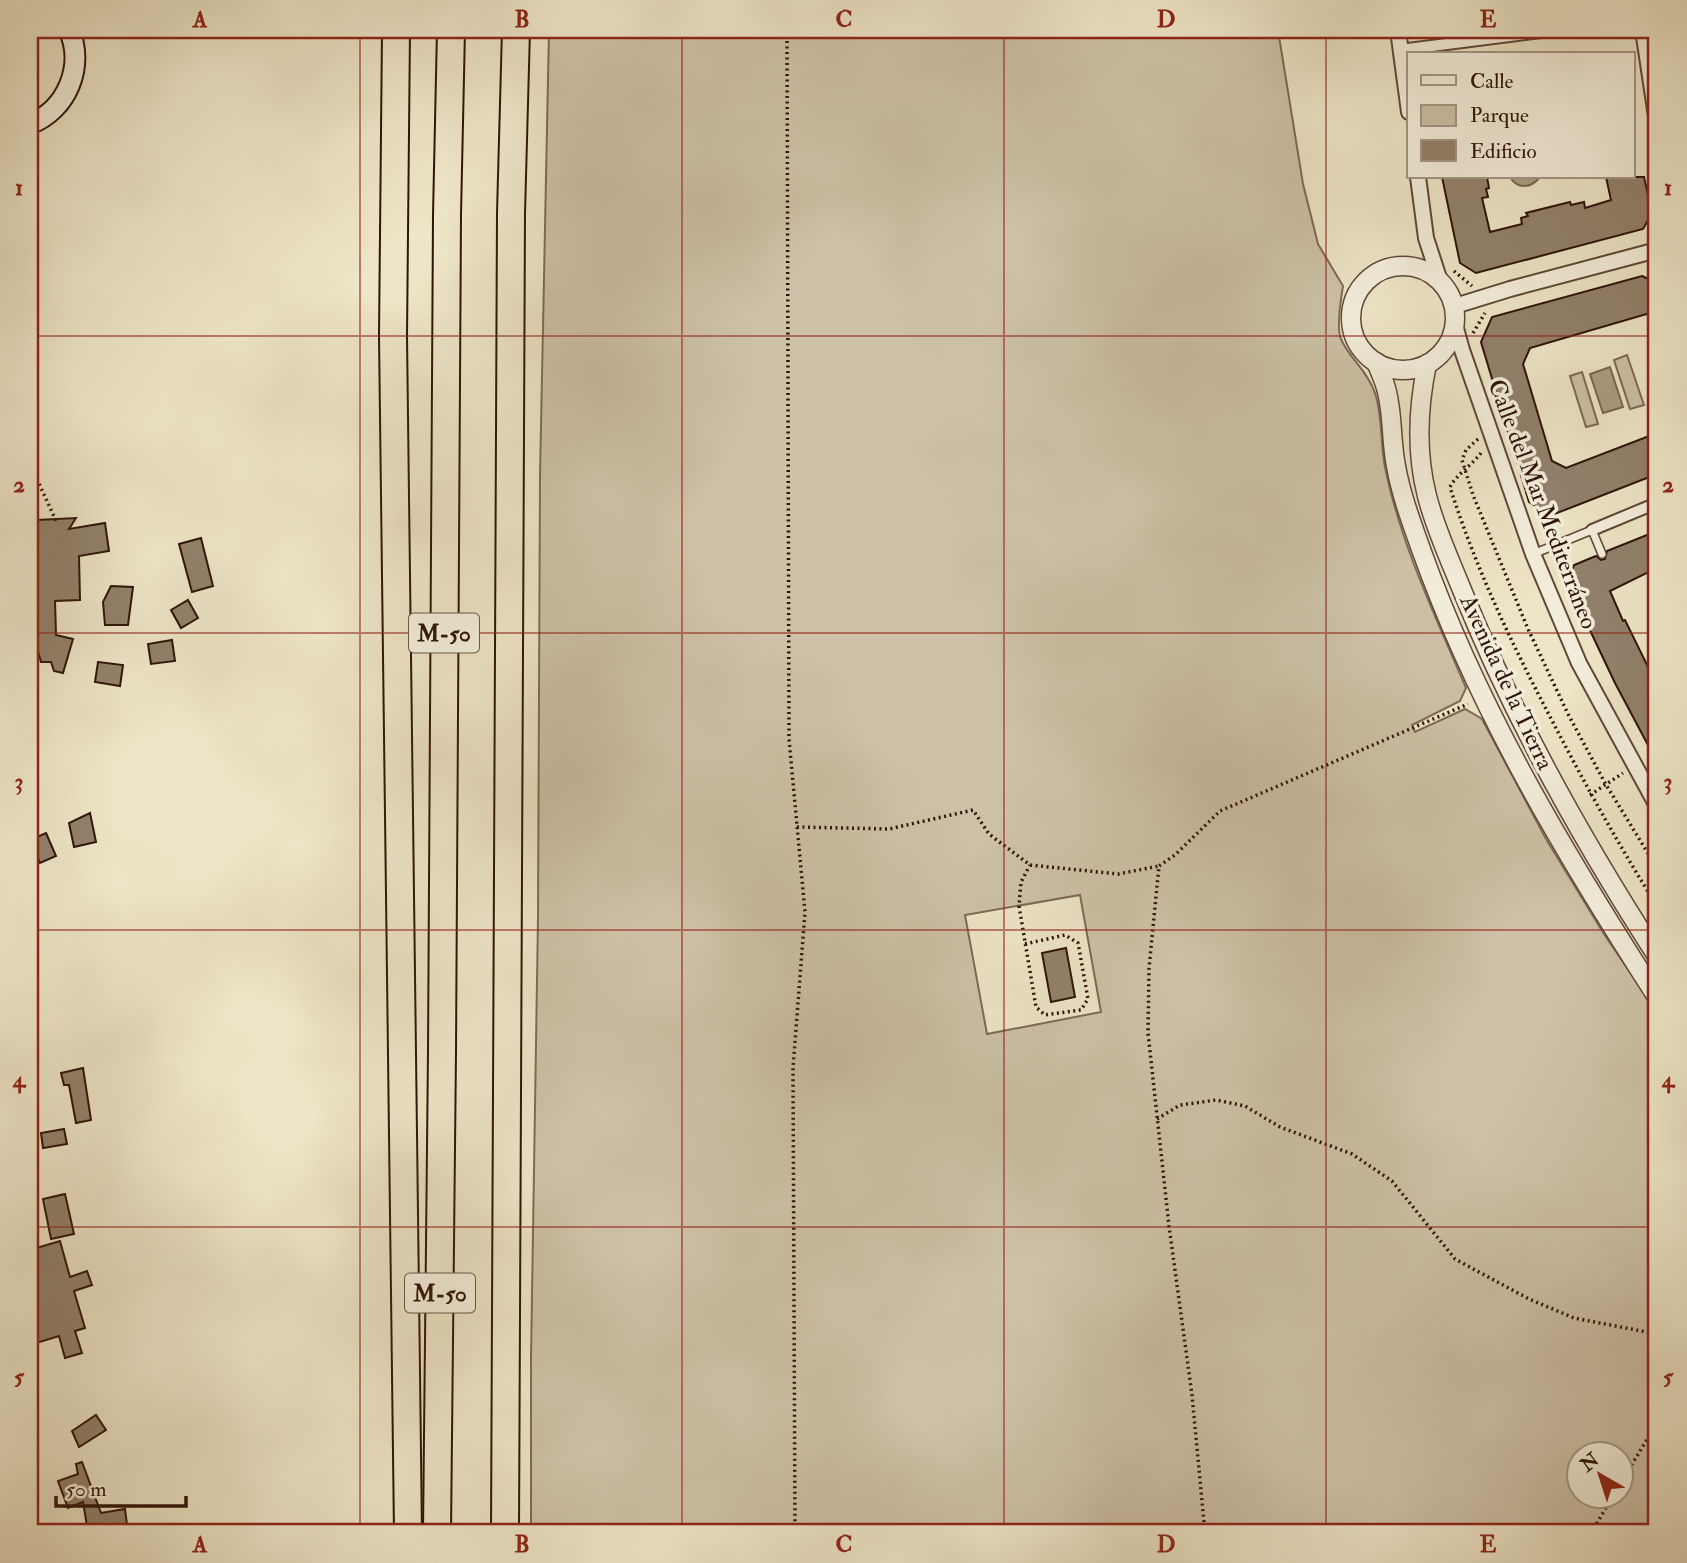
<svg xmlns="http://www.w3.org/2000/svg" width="1687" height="1563" viewBox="0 0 1687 1563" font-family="'IM FELL Double Pica',serif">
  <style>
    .green { fill: #cdc1a7; stroke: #7e6a58; stroke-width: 2; fill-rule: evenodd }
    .water { fill: #ad9e86; stroke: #7b6754; stroke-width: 2 }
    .building { fill: #92816c; stroke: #301409; stroke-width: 2 }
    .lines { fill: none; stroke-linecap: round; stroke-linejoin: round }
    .service-casing { stroke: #5f4838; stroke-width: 10 }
    .pedestrian-casing { stroke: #5f4838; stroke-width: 14 }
    .minor-casing { stroke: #5f4838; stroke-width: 18 }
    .tertiary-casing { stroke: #5f4838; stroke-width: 21 }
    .secondary-casing { stroke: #301409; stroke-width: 23 }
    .motorway-casing { stroke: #301409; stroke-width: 30 }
    .path { stroke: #301409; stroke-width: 3.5; stroke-dasharray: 2 3.5; stroke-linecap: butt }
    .service { stroke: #f3eedb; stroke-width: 7 }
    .pedestrian { stroke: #f3eedb; stroke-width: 10 }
    .minor { stroke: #f3eedb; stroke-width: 14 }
    .tertiary { stroke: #f3eedb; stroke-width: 18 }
    .secondary { stroke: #f3eedb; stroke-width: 19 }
    .motorway { stroke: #ede5c7; stroke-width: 26 }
    .grid { fill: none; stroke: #8f2418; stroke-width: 2; stroke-opacity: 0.55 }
    .labels { text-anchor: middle; stroke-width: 7; stroke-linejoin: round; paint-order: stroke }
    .shield { fill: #f3eedb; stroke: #6a5548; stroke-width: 2 }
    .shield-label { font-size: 23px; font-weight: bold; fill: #301409 }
    .street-label { font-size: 24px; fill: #301409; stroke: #f3eedb }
    .neatline { fill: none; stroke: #8f2418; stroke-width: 2.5 }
    .grid-label { font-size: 23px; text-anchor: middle; font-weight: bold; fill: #8f2418 }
  </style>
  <rect width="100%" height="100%" fill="#ede5c7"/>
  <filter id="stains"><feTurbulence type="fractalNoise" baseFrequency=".00286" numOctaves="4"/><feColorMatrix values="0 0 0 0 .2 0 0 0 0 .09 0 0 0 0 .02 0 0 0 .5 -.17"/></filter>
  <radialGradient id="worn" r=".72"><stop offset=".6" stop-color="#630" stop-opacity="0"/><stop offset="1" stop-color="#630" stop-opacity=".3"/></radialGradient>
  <g class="green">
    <path d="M549,30H1278L1303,184L1318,244L1343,286C1341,298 1336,328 1341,339C1349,358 1367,370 1375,393C1383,417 1380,443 1385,467C1400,542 1436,618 1466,688L1460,701L1412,725L1415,732L1465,709L1482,719L1546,839L1604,934L1657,1012V1533H531V1359L538,918L540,476ZM1080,895L1101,1012L987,1034L965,915ZM1578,1454H1620V1496H1578Z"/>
    <polygon points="1627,355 1644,405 1630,409 1614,360"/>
    <polygon points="1582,372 1598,424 1586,427 1570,376"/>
  </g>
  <g class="water">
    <path d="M1510,177H1540C1531,188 1518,190 1510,177Z"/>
    <polygon points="1610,367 1623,407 1603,413 1590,374"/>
  </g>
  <g class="building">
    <polygon points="1442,177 1487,177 1489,188 1486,189 1488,197 1482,198 1490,232 1522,224 1521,218 1528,216 1526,213 1570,202 1571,205 1584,202 1585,208 1611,200 1606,177 1644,177 1652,213 1643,229 1476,273 1460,263"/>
    <polygon points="1642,276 1657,283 1657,311 1530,348 1523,364 1552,461 1566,468 1657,433 1657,474 1552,515 1529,502 1481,342 1492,317"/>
    <polygon points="76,518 69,529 105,523 109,551 79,556 80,600 55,601 56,635 73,639 63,673 54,671 51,662 41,662 33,634 30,532 37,532 37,520"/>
    <polygon points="1657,531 1657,568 1610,591 1623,621 1625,620 1652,675 1650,677 1657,690 1657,762 1615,683 1567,582 1574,565 1596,556 1601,560 1605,559 1607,551"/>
    <polygon points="201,538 213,586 192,592 179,544"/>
    <polygon points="111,586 133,587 128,625 105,625 103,602"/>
    <polygon points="188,600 198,618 181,628 171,610"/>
    <polygon points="172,640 175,661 151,664 148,644"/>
    <polygon points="98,662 123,665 120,686 95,682"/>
    <polygon points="90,813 96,842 74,847 69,823"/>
    <polygon points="46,833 56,856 40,863 30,840"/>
    <polygon points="1066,948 1075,997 1051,1002 1042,953"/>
    <polygon points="83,1068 91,1120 76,1123 69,1085 64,1085 61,1073"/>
    <polygon points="64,1129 67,1144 43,1148 41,1133"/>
    <polygon points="65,1194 74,1234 51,1239 43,1199"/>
    <polygon points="60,1241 70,1277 87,1271 92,1285 74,1291 85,1328 75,1331 82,1353 65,1358 59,1336 30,1345 30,1250"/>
    <polygon points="96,1415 106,1430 79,1447 72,1431"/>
    <polygon points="82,1462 101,1513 125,1509 128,1533 104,1533 104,1529 88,1532 83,1502 68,1508 58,1481 78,1474 76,1464"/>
  </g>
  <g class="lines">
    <defs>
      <polyline id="service" points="1533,554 1592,530 1602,554"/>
      <g id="pedestrian">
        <polyline points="1400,50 1556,30"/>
        <polyline points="1592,530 1657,503"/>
      </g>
      <g id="minor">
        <polyline points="1398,30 1409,112"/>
        <polyline points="1643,30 1657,123"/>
        <polyline points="1418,177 1426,238 1439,278"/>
        <polyline points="1455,306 1510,289 1657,250"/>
        <polyline points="1455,325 1462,350 1533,554 1579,663 1657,806"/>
      </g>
      <g id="tertiary">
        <circle cx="1403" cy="318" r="52"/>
        <path d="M1376,362C1380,372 1385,382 1387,392C1393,416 1391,441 1396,466C1401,495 1412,524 1422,552C1479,711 1566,856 1657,997"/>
        <path d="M1427,364C1418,407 1416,453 1427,496C1435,528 1450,560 1462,590C1514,719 1582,840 1657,956"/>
      </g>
      <path id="secondary" d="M30,124C67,110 85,66 69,30"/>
      <g id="motorway">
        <polyline points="396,30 393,336 408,1533"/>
        <polyline points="437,1533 442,1052 447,215 451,30"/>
        <polyline points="505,1533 511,213 516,30"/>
      </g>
    </defs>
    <use href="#service" class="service-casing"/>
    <use href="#pedestrian" class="pedestrian-casing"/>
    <use href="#minor" class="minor-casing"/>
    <use href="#tertiary" class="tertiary-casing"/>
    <use href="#secondary" class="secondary-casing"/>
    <use href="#motorway" class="motorway-casing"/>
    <g class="path">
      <polyline points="787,30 789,739 805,912 793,1068 795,1533"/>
      <polyline points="1454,271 1472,286"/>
      <polyline points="1473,333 1485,313"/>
      <polyline points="1478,439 1466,450 1462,460 1473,495 1528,629 1568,714 1605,783 1657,868"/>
      <path d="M1481,453C1472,465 1457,474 1450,487C1474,563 1508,636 1545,707C1580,775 1616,841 1657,906"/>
      <polyline points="30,464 57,523"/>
      <polyline points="1590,795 1623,773"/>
      <polyline points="797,827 889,829 973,810 989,834 1030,865 1118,874 1159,866"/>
      <polyline points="1025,944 1065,935 1078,943 1088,999 1081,1010 1045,1015 1036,1007 1019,906 1021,882 1030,865"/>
      <polyline points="1157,1119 1180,1105 1216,1100 1245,1106 1280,1127 1352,1154 1392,1181 1455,1259 1529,1299 1574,1318 1657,1334"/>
      <polyline points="1620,1484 1657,1423"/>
      <polyline points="1205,1533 1192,1395 1169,1226 1148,1033 1149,968 1159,866 1175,855 1220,811 1468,704"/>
      <polyline points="1591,1533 1613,1496"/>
    </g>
    <use href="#service" class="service"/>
    <use href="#pedestrian" class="pedestrian"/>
    <use href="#minor" class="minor"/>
    <use href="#tertiary" class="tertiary"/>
    <use href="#secondary" class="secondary"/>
    <use href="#motorway" class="motorway"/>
  </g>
  <path class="grid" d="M360,30V1533M682,30V1533M1004,30V1533M1326,30V1533M30,336H1657M30,633H1657M30,930H1657M30,1227H1657"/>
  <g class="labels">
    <g class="shield">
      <rect x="409" y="613.5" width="70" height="39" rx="5"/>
      <rect x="405" y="1273.5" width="70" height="39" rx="5"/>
    </g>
    <g class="shield-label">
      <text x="444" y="641">M-50</text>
      <text x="440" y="1301">M-50</text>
    </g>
    <g class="street-label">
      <text transform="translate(1543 504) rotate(69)" y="8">Calle del Mar Mediterráneo</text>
      <text transform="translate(1507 682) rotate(65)" y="8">Avenida de la Tierra</text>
    </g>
  </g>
  <rect width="1687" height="1563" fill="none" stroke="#ede5c7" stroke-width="77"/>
  <rect x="1407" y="52" width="228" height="126" fill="#f3eedb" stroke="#a59787" stroke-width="2"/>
  <rect x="1421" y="75" width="35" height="10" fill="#f3eedb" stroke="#a59787" stroke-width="2"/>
  <text x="1470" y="88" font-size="21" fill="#301409">Calle</text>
  <rect x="1421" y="105" width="35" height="21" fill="#cdc1a7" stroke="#a59787" stroke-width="2"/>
  <text x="1470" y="122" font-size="21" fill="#301409">Parque</text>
  <rect x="1421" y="140" width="35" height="21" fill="#92816c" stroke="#a59787" stroke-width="2"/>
  <text x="1470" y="158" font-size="21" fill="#301409">Edificio</text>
  <g transform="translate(1600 1475) rotate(321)"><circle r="33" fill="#f3eedb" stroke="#a59787" stroke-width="2"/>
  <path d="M0-5L12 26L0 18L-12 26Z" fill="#8f2418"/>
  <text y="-10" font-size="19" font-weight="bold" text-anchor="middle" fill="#301409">N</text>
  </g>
  <path d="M56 1496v10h130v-10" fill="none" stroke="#301409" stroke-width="3.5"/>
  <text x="66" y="1496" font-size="21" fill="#301409" stroke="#f3eedb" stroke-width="5" paint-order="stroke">50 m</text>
  <rect x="38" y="38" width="1610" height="1486" class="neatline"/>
  <g class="grid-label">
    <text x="200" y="27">A</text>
    <text x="522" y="27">B</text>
    <text x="844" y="27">C</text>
    <text x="1166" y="27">D</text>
    <text x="1488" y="27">E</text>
    <text x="19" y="195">1</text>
    <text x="1668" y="195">1</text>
    <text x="19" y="492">2</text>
    <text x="1668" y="492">2</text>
    <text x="19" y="789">3</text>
    <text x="1668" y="789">3</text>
    <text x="19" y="1087">4</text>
    <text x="1668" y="1087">4</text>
    <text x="19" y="1384">5</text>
    <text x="1668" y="1384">5</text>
    <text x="200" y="1552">A</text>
    <text x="522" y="1552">B</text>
    <text x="844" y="1552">C</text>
    <text x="1166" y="1552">D</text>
    <text x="1488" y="1552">E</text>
  </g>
  <rect width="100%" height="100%" filter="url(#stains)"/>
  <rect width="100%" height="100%" fill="url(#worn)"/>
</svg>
